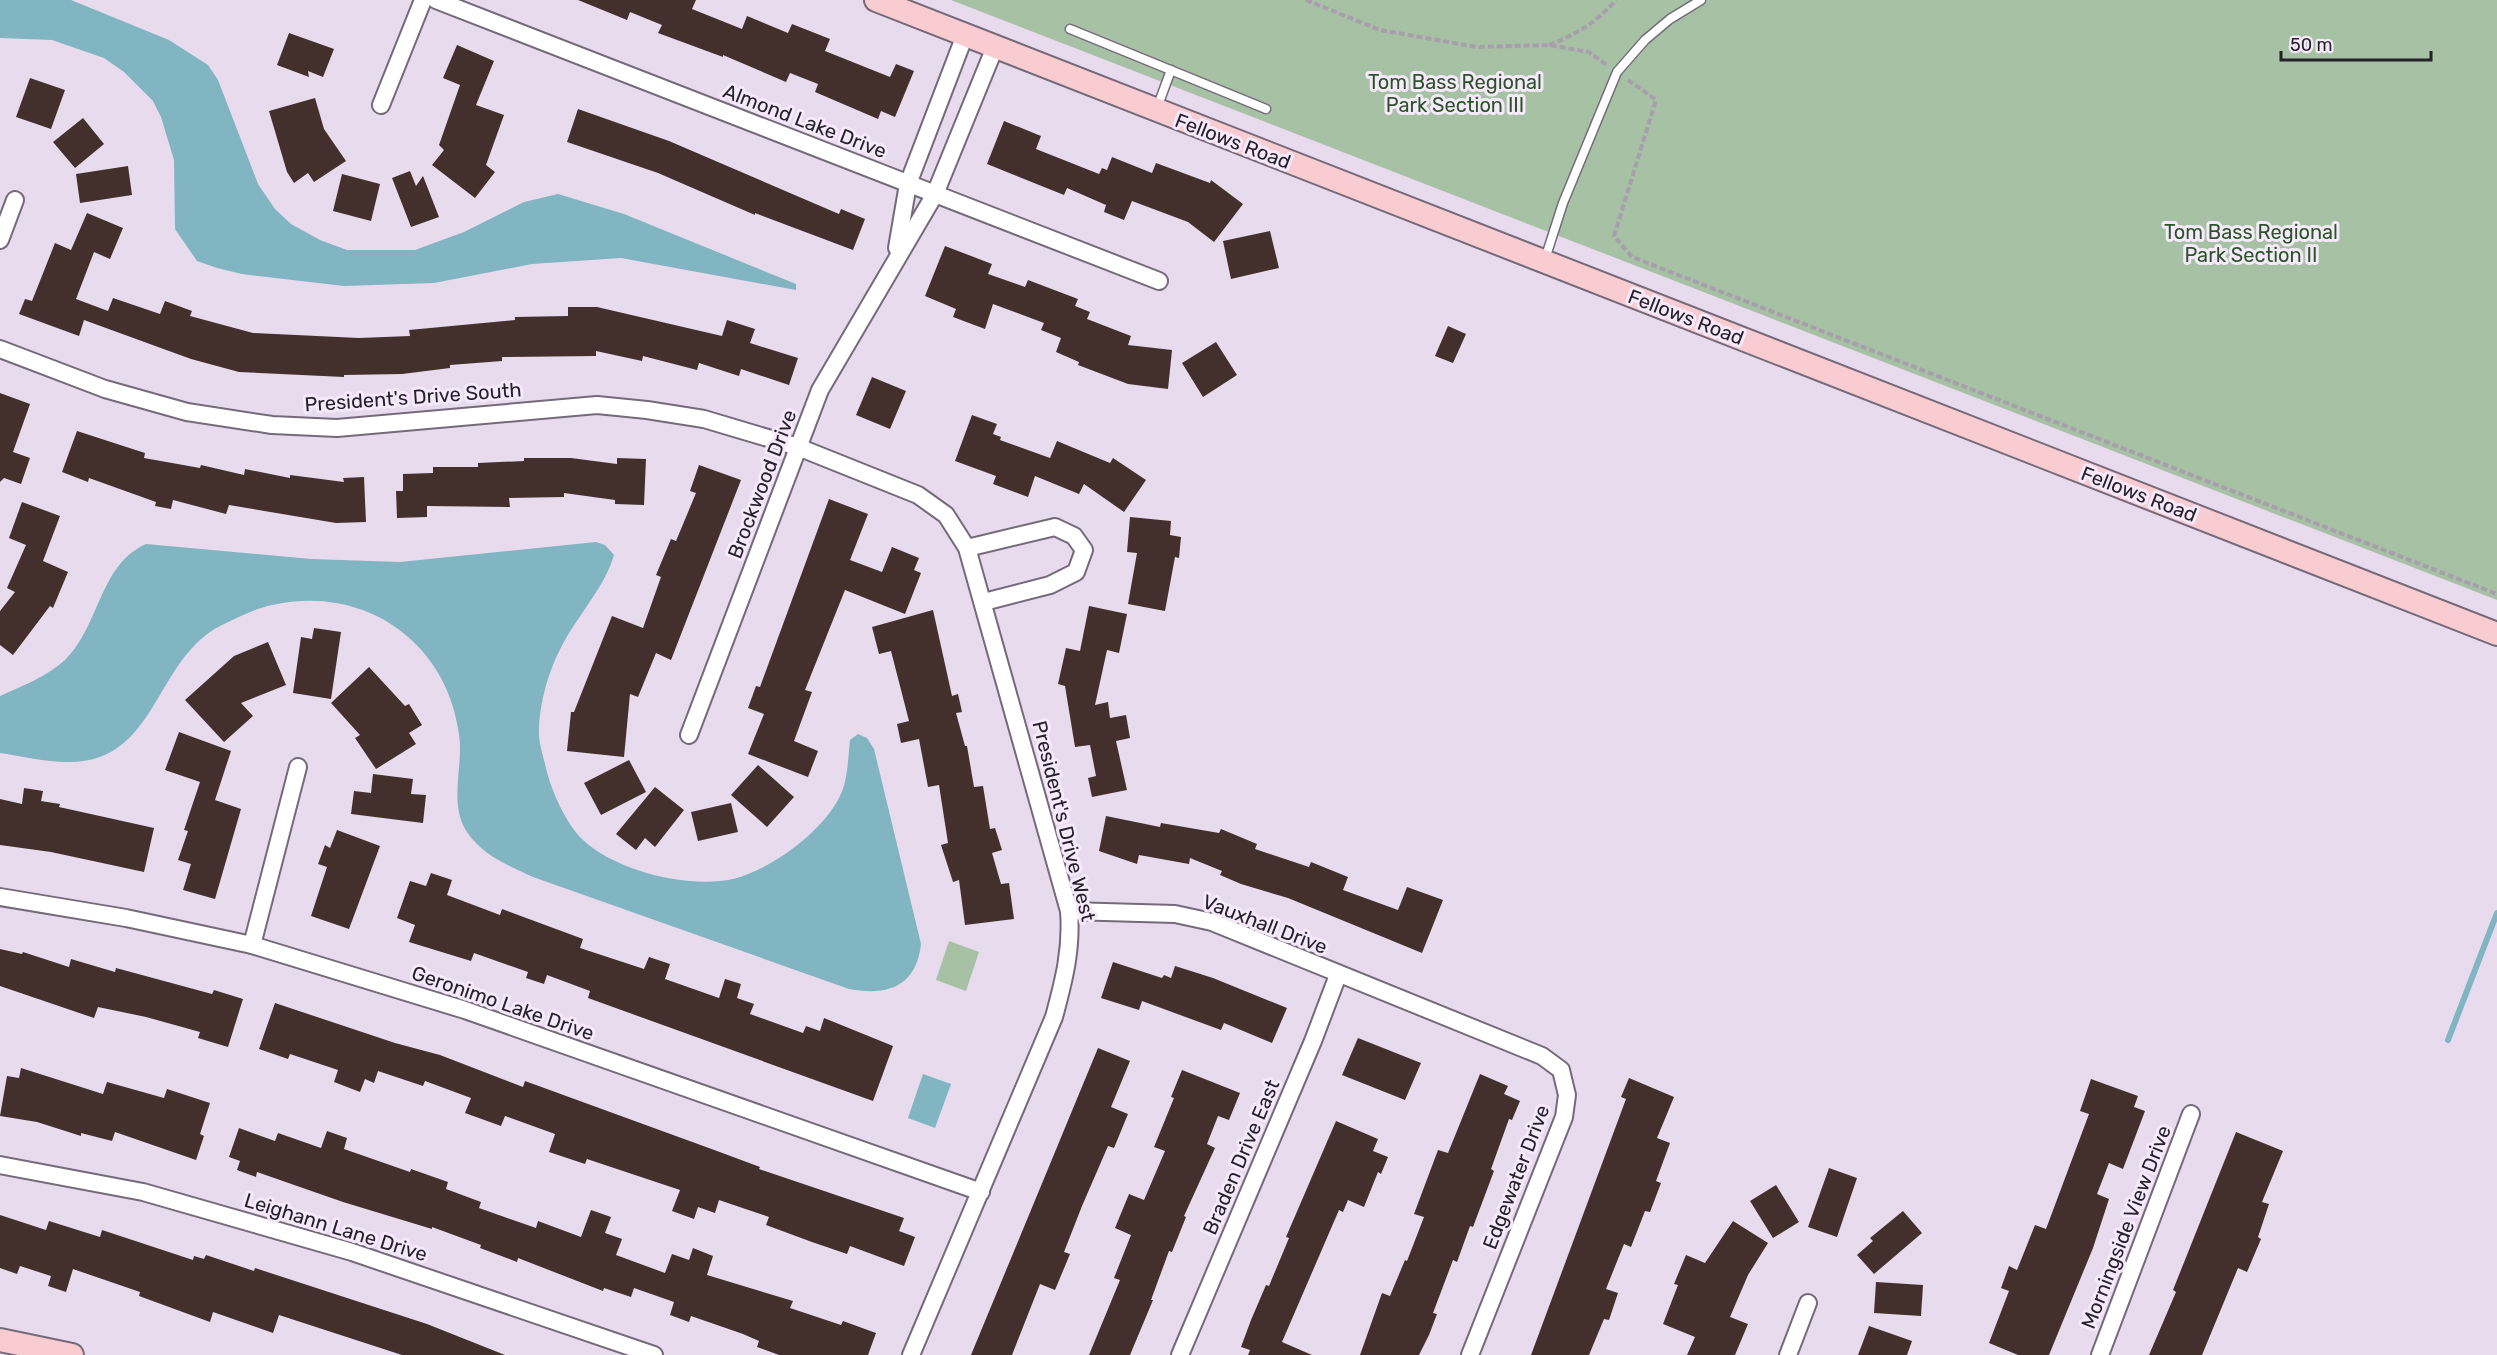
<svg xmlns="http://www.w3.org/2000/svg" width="2497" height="1355" viewBox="0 0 2497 1355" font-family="Rubik,sans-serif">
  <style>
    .green { fill: #a7c1a4 }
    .water { fill: #81b5c1 }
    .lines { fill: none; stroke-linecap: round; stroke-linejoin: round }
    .stream { stroke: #81b5c1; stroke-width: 6 }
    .building { fill: #43302d }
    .lane-casing { stroke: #756a7a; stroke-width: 11 }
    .street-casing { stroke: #756a7a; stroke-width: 20 }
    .secondary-casing { stroke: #756a7a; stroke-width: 26 }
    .path { stroke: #a89ead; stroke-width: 4; stroke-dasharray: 6 3; stroke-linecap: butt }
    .lane { stroke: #fff; stroke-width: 8 }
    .street { stroke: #fff; stroke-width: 16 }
    .secondary { stroke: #f8ccd0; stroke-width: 22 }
    .labels { text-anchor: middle; stroke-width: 6; stroke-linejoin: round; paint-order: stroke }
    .park-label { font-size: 20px; fill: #2b5526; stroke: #f5e9fb }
    .street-label { font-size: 20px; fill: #262229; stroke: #f5e9fb }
  </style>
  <rect width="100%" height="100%" fill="#e8dbee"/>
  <g class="green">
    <polygon points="951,0 2497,0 2497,600"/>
    <polygon points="949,941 979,952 966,991 936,980"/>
  </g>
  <g class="water">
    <polygon points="0,0 71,0 169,40 208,65 218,80 258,184 275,209 291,224 320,240 347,250 415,250 464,232 524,202 558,194 624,214 796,284 796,290 621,258 532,264 434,283 344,286 242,274 217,268 197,261 175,229 174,160 161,117 153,101 124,72 104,58 52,40 0,38"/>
    <path d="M596,542L605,545L614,555C607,579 592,598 579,618C556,650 541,688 539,728C538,741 543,755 546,768C551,790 566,824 583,840C616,871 689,889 733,879C770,870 821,833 839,798C848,782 848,758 850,740L858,734L867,738L874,749L921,944C916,987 888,996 849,989L533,877C509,866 482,855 467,832C448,804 464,765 459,734C447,641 363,584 272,605C254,609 238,617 222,625C153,659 158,764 67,762C45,762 22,756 0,753V696C22,686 46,677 65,660C100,626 99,565 146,544L311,559L400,562Z"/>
    <polygon points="923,1074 951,1084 935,1128 908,1118"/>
  </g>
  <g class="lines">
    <polyline class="stream" points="2448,1040 2497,913"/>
  </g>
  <g class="building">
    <polygon points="578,0 696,0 692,9 742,29 747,16 788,33 792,24 830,39 825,51 890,77 896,64 914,71 895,117 881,111 878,119 815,92 818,84 790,73 786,82 723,55 723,57 658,33 662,25 630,12 627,20"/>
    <polygon points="289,33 334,49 323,77 308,71 309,77 277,65"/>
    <polygon points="457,45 494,61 476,105 504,115 486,165 495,172 475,198 432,165 444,150 439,145 460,85 443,78"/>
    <polygon points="30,78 65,90 51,129 16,117"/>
    <polygon points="315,98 324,129 346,161 314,182 308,173 294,183 287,172 269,111"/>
    <polygon points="578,109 669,141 839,214 841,209 865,219 853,250 755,213 755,215 658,173 567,142"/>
    <polygon points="83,118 104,144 75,168 53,142"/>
    <polygon points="1004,121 1041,136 1036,149 1099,174 1102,168 1107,170 1112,157 1152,173 1156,163 1210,183 1211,180 1243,204 1214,242 1188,222 1132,201 1124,220 1104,212 1106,205 1067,188 1064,195 987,164"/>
    <polygon points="128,166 132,195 80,203 76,174"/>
    <polygon points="410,171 416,186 423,176 439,217 411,227 392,178"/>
    <polygon points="342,174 380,184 371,221 333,211"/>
    <polygon points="87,213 123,228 110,259 94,252 76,299 108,311 113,298 160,314 165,301 192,311 190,316 253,333 359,338 410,336 409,330 515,320 515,317 568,316 568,307 597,307 722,336 727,320 755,329 750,343 798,358 789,385 741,369 739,376 699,363 697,370 643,356 642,361 596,351 596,356 502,357 502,361 450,365 450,368 402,374 344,375 344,377 239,372 191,359 84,320 79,336 19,314 25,299 32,301 55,243 71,250"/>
    <polygon points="1270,231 1279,268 1231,279 1223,241"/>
    <polygon points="945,246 992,264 988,274 1025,287 1028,280 1078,299 1075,306 1090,312 1087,319 1131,336 1128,345 1172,350 1168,389 1128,384 1078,365 1079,362 1056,352 1061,338 1041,330 1044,323 993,304 985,329 953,317 956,309 925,296"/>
    <polygon points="1448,326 1466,334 1453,363 1435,356"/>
    <polygon points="1216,342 1237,375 1203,397 1182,363"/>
    <polygon points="872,377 906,391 890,429 856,415"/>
    <polygon points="0,393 30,404 13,452 30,458 21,484 4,478 0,482"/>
    <polygon points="972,415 997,424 993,434 1001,437 1000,440 1050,458 1057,441 1110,463 1113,458 1146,480 1124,512 1084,484 1079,494 1035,476 1028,497 993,484 996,476 955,461"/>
    <polygon points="77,431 145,453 144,458 200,468 201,465 244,475 245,469 290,478 290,475 344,482 343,478 364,477 366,522 336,523 229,505 226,514 173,500 171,509 155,506 156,502 89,478 88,482 62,472"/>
    <polygon points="524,458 571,458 617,464 617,458 646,459 644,505 615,504 615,500 564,493 564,497 509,498 510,507 427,506 427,517 397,518 396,491 403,491 403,474 433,473 433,467 478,467 478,463 524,461"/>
    <polygon points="699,465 741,480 671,660 656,653 638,697 630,694 624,757 567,751 571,712 574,712 612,616 643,628 661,577 656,575 671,539 676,541 696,493 690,491"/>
    <polygon points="829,499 868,514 850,560 882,572 892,547 919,558 914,570 921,573 905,614 845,590 805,690 812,692 794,741 818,751 808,777 748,754 764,714 748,708 756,686 760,687"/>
    <polygon points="22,502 60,516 43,561 68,572 53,608 50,606 13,655 0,645 0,611 15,592 7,588 26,545 9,538"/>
    <polygon points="1130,517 1171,521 1170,535 1181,537 1179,558 1175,557 1165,611 1128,604 1137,553 1127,552"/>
    <polygon points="1089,606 1127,614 1119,653 1107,650 1095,705 1108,702 1110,718 1126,715 1130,738 1116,741 1127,790 1092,797 1088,778 1096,776 1090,745 1075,747 1065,686 1058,684 1066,648 1080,651"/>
    <polygon points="933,610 952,696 958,694 962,712 956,713 965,746 967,746 974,787 983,786 990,829 995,828 1002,850 992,853 1001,884 1009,883 1014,919 965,925 959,880 953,882 941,845 948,843 939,785 928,787 919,739 901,743 897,724 909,721 891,651 879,654 872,627"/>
    <polygon points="314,628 341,632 331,699 293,693 301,637 312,639"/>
    <polygon points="268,642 286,685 241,703 253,716 224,742 185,700 234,656"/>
    <polygon points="369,667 405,706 409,704 422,725 409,733 416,744 376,769 355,738 360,735 331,703"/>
    <polygon points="179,732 231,751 215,800 241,809 215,899 183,890 191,864 178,860 188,831 184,830 200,782 165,770"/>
    <polygon points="629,760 646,792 601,815 584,783"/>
    <polygon points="758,765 794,797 767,827 731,795"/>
    <polygon points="373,774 413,779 411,794 426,795 423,823 351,814 354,791 371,793"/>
    <polygon points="655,787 684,810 655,847 645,838 636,850 616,834"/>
    <polygon points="24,788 43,791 41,801 60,804 59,807 154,828 144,872 51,852 0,845 0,799 22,804"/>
    <polygon points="731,803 738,832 698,841 691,812"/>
    <polygon points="1106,816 1160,827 1161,823 1219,833 1221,829 1257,844 1255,849 1309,867 1311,862 1348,877 1343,890 1398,910 1407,887 1443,900 1422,953 1288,898 1241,884 1220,875 1222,871 1190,858 1189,864 1139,855 1137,864 1099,851"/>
    <polygon points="337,830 380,846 349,929 311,916 327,867 318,864 325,845 330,848"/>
    <polygon points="431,873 452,880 447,895 500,915 502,909 583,939 580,948 644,969 649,957 670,964 665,979 719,998 725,979 741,984 737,998 754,1004 750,1014 803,1033 806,1026 820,1031 824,1018 893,1046 873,1101 588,998 590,991 547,975 544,984 526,978 528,972 474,953 471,961 409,942 415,925 397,918 410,881 426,886"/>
    <polygon points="0,949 22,954 23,952 69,967 71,959 115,972 116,968 212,994 214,990 243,999 228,1047 198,1038 200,1032 146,1017 98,1007 94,1018 0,986"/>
    <polygon points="1113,962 1162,978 1164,975 1171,978 1175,966 1213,978 1287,1008 1272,1043 1224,1023 1221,1030 1142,1001 1139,1010 1101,998"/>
    <polygon points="275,1003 395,1043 440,1055 523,1087 525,1081 717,1151 760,1167 759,1169 904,1218 899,1231 915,1237 904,1266 850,1246 847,1254 812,1242 766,1225 769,1217 719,1200 715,1213 698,1207 694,1219 672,1211 680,1190 587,1159 585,1164 549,1152 555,1134 505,1116 501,1126 465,1113 471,1098 425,1081 423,1086 378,1071 374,1083 365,1079 360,1092 334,1082 338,1070 290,1054 288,1059 259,1049"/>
    <polygon points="1358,1038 1421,1063 1405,1100 1342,1075"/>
    <polygon points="1098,1048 1130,1061 1111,1107 1128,1114 1114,1148 1108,1146 1082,1206 1064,1252 1070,1254 1055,1290 1040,1284 1012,1355 971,1355"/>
    <polygon points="21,1068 103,1094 107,1082 164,1098 167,1089 210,1103 200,1134 204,1136 196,1160 115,1132 112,1141 81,1133 81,1136 37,1122 0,1116 7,1076 19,1078"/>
    <polygon points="1182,1070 1240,1093 1229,1120 1218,1116 1207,1144 1215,1148 1184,1216 1186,1217 1172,1252 1169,1251 1151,1300 1153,1300 1130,1355 1089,1355 1120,1280 1114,1278 1131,1235 1115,1228 1129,1194 1144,1200 1165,1151 1154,1147 1174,1098 1171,1097"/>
    <polygon points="1480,1074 1508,1086 1504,1094 1520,1101 1512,1120 1509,1119 1491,1169 1494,1171 1473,1227 1470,1226 1457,1262 1453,1260 1433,1313 1437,1314 1429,1335 1419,1355 1360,1355 1382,1293 1390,1296 1405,1260 1407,1261 1424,1217 1414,1214 1438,1150 1448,1153"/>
    <polygon points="1629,1078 1674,1097 1657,1138 1670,1143 1656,1181 1661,1183 1650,1212 1645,1211 1631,1247 1624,1244 1606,1289 1618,1293 1609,1320 1604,1319 1589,1355 1531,1355 1626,1099 1621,1097"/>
    <polygon points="2091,1079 2138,1096 2134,1107 2145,1111 2123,1169 2109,1163 2097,1194 2109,1199 2093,1248 2049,1355 2018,1355 1989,1343 2009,1291 2001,1288 2009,1266 2017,1270 2035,1225 2046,1229 2089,1114 2080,1111"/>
    <polygon points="1336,1121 1378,1139 1373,1151 1388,1157 1381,1174 1378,1172 1364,1207 1348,1200 1343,1212 1339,1210 1282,1342 1312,1355 1248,1355 1250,1350 1241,1347 1251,1320 1266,1285 1269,1286 1289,1238 1286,1237"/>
    <polygon points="239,1128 275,1141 278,1133 321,1148 327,1131 347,1138 344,1149 410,1172 411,1169 448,1182 446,1189 481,1202 479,1208 536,1228 538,1221 581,1237 591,1210 611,1217 605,1233 622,1239 616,1255 665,1273 672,1254 689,1260 693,1248 713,1256 707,1275 793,1301 790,1308 841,1325 843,1321 876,1333 868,1355 779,1355 757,1347 759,1341 743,1334 691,1316 689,1322 670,1315 674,1302 634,1288 631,1297 604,1288 603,1291 518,1258 517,1262 480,1248 481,1245 432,1227 432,1229 343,1202 257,1172 256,1177 237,1170 240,1161 229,1157"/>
    <polygon points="2236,1132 2283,1151 2262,1202 2269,1204 2258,1237 2261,1239 2247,1272 2238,1268 2202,1355 2149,1355 2176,1292 2173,1290"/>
    <polygon points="1829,1168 1857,1178 1837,1237 1808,1227"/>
    <polygon points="1776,1185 1799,1222 1773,1238 1750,1201"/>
    <polygon points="1903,1211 1922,1233 1874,1274 1857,1255 1873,1241 1870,1238"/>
    <polygon points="0,1215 46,1230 49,1221 100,1237 102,1230 193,1260 194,1256 204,1259 206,1255 254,1271 255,1268 427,1324 505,1355 402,1355 279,1315 273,1333 213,1312 210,1322 139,1296 140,1292 73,1269 66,1292 48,1286 51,1276 20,1266 17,1274 0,1268"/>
    <polygon points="1733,1221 1768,1243 1748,1275 1730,1317 1748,1324 1735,1355 1687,1355 1695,1337 1663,1324 1678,1285 1674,1284 1686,1255 1705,1263"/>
    <polygon points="1876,1282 1923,1285 1921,1316 1874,1313"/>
    <polygon points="1869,1326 1912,1341 1907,1355 1858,1355"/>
  </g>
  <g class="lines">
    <defs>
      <g id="lane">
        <polyline points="1070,29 1266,109"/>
        <polyline points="1157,108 1171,70"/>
        <polyline points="1545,259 1563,203 1617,72 1645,40 1670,19 1701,0"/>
      </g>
      <g id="street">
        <polyline points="436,0 1159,281"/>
        <polyline points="381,105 423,0"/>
        <polyline points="0,240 15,200"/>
        <polyline points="897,248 908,184 965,35"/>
        <path d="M0,349L105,389L187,412L272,425L337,428L597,405L647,410L704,419L798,447L918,495L946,515L967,548L1069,911C1072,949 1064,980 1054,1017L911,1355"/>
        <polyline points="967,548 1055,527 1074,536 1084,550 1076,572 1050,585 984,602"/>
        <polyline points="689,735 820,390 935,194 995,47"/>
        <polyline points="0,897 126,918 252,945 465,1010 981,1192"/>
        <polyline points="1069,911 1175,914 1212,922 1542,1056 1561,1070 1567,1095 1564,1117 1470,1355"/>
        <polyline points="252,945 298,767"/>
        <polyline points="0,1165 143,1192 352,1252 654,1355"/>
        <polyline points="1180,1355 1313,1041 1338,975"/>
        <polyline points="1788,1355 1808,1303"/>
        <polyline points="2100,1355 2191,1114"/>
      </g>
      <g id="secondary">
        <polyline points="876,0 2497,634"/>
        <polyline points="0,1340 72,1355"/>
      </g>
    </defs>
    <use href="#lane" class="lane-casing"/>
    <use href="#street" class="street-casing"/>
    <use href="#secondary" class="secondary-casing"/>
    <g class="path">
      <polyline points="1306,0 1380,30 1477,47 1549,45 1589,52 1607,65"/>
      <path d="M1549,45C1577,34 1596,23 1616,0"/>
      <polyline points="1628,80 1656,100 1614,236 1632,257 2497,594"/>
    </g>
    <use href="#lane" class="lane"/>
    <use href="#street" class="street"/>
    <use href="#secondary" class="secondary"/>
  </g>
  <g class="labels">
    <g class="park-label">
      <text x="1455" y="89">Tom Bass Regional<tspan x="1455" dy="23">Park Section III</tspan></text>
      <text x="2251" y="239">Tom Bass Regional<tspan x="2251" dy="23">Park Section II</tspan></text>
    </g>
    <g class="street-label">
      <text transform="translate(805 121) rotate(21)" y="7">Almond Lake Drive</text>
      <text transform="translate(1233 141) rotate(21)" y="7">Fellows Road</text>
      <text transform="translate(1686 317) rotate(21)" y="7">Fellows Road</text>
      <text transform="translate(413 397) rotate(-4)" y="7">President's Drive South</text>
      <text transform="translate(762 484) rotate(-69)" y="7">Brockwood Drive</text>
      <text transform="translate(2139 494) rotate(21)" y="7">Fellows Road</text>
      <text transform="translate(1064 821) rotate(76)" y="7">President's Drive West</text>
      <text transform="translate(1265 924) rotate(21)" y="7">Vauxhall Drive</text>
      <text transform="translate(503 1003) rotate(19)" y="7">Geronimo Lake Drive</text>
      <text transform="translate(1241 1157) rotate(-67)" y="7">Braden Drive East</text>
      <text transform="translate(1516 1177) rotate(-69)" y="7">Edgewater Drive</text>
      <text transform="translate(336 1227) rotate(17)" y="7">Leighann Lane Drive</text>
      <text transform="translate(2126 1227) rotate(-69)" y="7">Morningside View Drive</text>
    </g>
  </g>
  <path d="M2281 51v9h150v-9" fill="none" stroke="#262229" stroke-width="3"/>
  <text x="2290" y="51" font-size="18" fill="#262229" stroke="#f5e9fb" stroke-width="4.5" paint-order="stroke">50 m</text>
</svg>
